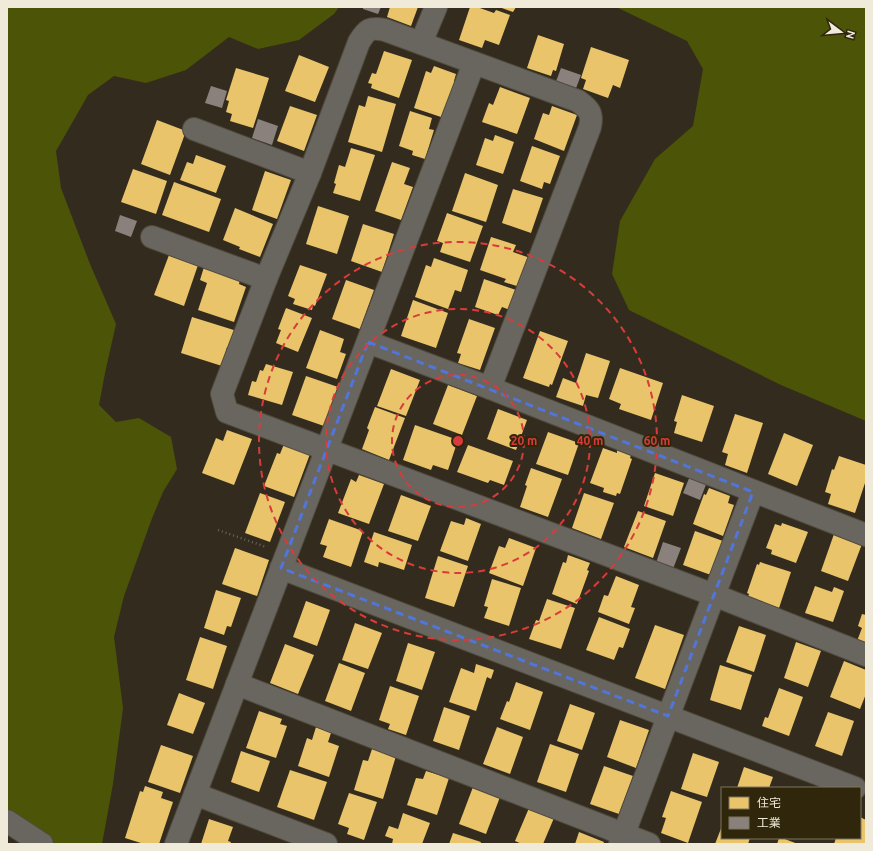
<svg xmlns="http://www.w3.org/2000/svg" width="873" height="851" viewBox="0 0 873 851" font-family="Ubuntu,'Noto Sans JP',sans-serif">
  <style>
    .green { fill: #4c5408 }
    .homes { fill: #e9c46a }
    .industry { fill: #8a817c }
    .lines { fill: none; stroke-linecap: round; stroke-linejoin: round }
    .minor-casing { stroke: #504a3e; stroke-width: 24 }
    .path { stroke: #69655d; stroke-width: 2.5; stroke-dasharray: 1 3; stroke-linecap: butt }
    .minor { stroke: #69665f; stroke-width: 22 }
    .marked { fill: none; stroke: #5275d9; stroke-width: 3; stroke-dasharray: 8 5; stroke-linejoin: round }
    .ring { fill: none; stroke: #d93b3a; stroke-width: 2; stroke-dasharray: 7 5 }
    .centre { fill: #d93b3a; stroke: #30260c; stroke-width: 2 }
    .ring-label { font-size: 12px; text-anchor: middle; font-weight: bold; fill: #d93b3a; stroke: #30260c; stroke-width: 4; stroke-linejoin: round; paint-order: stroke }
  </style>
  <rect width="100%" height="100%" fill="#332c1e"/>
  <g class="green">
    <polygon points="9,7 339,7 334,14 299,40 258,49 229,37 186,70 146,83 114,76 88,95 56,151 61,188 90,264 116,324 105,373 99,405 116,422 139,418 171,437 177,469 163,492 151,521 124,596 114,637 123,708 113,784 102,844 55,844 7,813 7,8"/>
    <polygon points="616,7 866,7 866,421 781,385 629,310 612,274 620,221 655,159 693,126 703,69 687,41"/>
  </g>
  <g class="homes">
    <polygon points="390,7 418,7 411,26 387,17"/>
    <polygon points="470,7 477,7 494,13 496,10 510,15 499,45 485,40 482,48 459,40"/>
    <polygon points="499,7 516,7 513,12"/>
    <polygon points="538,35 564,44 556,71 553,70 551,76 527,68"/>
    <polygon points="591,47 629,60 620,88 613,85 608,98 583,89 586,80 581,78"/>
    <polygon points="384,51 412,60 399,98 371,88 372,84 368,83 372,73 376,74"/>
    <polygon points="299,55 329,67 315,102 285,91"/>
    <polygon points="434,66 456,74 454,81 456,82 444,118 414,108 426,71 431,73"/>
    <polygon points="236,68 269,78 253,128 230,121 232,114 226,112 229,101 226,100"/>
    <polygon points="500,87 530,98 517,134 482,122 489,103 493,105"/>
    <polygon points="368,96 396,104 382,152 348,142 359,105 365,107"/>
    <polygon points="290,106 317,115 304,151 277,141"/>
    <polygon points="552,106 577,115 564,151 534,139 543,113 549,115"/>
    <polygon points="410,111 432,118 429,129 434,130 425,159 412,155 413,151 399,146"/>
    <polygon points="157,120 186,131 170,175 141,164"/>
    <polygon points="495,135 514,142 503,174 476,165 485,138 493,141"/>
    <polygon points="532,146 560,156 550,184 544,182 542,189 520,181"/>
    <polygon points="351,148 375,155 360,201 333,193 336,184 334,183 339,165 345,167"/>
    <polygon points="196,155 226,166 216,193 180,180 187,162 193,164"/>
    <polygon points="392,162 410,168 404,184 413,187 401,220 375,211"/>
    <polygon points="133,169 167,181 156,214 121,202"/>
    <polygon points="265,171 291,180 277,219 252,210"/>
    <polygon points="465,173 498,185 486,222 452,211"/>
    <polygon points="174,182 221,199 209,232 162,215"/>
    <polygon points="513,189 543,198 531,233 502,223"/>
    <polygon points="318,206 349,216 337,254 306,244"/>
    <polygon points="235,208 273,224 260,257 239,249 240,247 223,240"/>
    <polygon points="447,213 483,226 470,262 440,252 443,243 437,241"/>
    <polygon points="363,224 394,234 382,272 351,261"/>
    <polygon points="491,237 516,245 513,252 530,258 520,287 504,282 506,279 480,270"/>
    <polygon points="169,255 198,265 184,306 154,295"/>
    <polygon points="434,258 468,270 461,292 455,290 448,309 415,297 426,265 431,267"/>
    <polygon points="300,265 327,274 315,306 313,305 312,310 293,304 295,299 288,296"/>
    <polygon points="204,267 240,279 239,284 246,287 234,322 198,310 207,283 200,280"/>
    <polygon points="484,279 516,290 511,304 513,311 502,307 498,315 475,307"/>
    <polygon points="346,280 374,290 360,329 332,319"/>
    <polygon points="413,300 448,313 436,348 401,336"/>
    <polygon points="286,308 312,318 298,352 276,343 281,330 278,329"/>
    <polygon points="192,317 237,331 231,348 227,347 222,366 181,353"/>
    <polygon points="469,319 495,328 480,370 458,363 461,354 457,353"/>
    <polygon points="320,330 344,339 340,352 346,354 337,379 306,368"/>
    <polygon points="540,331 568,341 552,385 550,384 549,387 523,378"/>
    <polygon points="586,353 610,361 598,398 586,395 583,406 556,397 563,378 576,383"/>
    <polygon points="266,364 293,372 282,405 248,395 252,381 256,382 260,370 263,371"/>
    <polygon points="620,368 663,383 651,420 619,409 621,404 609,399"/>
    <polygon points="391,369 420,380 406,416 377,406"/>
    <polygon points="306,376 338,387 324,426 292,415"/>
    <polygon points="448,385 477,396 462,435 433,424"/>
    <polygon points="682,395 714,406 702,442 674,433 677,422 674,421"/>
    <polygon points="375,407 405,418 389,460 362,449 369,430 367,428"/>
    <polygon points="498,409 527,420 516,450 487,439"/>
    <polygon points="735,414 763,423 747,473 725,465 728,454 722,452"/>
    <polygon points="415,425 458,440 448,470 433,465 431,470 403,460"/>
    <polygon points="227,430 252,439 234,485 202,473 216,438 223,441"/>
    <polygon points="548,432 579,443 568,475 536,464"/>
    <polygon points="784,433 813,445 797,486 768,474"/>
    <polygon points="284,444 310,454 294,497 264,486 277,453 280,454"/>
    <polygon points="468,445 513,461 504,485 490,480 488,483 457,472"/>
    <polygon points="603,448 617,453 617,450 631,455 630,458 632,459 620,494 617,493 616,496 603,492 604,488 590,483"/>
    <polygon points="839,456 866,465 866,480 855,513 828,504 831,494 825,492 832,469 834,470"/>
    <polygon points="531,468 562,479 548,517 520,507 527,486 525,485"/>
    <polygon points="655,473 684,483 673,516 644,506"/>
    <polygon points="359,475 384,484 369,524 338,513 351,479 356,482"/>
    <polygon points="709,488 730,496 728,503 734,505 723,536 693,524 704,494 706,495"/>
    <polygon points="260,493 285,502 270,542 245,533"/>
    <polygon points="584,493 614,503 601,539 572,528"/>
    <polygon points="401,495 431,506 418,541 388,531"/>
    <polygon points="638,511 666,521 653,558 624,547"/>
    <polygon points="466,518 481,524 468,561 440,551 451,521 464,525"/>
    <polygon points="329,519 363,531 351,567 323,557 327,546 320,544"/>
    <polygon points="782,523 808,532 796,563 771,554 772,550 766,548 775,524 781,526"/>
    <polygon points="695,531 723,541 711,575 683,565"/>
    <polygon points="374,532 412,545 404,570 379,562 378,567 364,562"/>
    <polygon points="834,534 862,544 848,581 821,571"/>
    <polygon points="509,538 536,548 523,586 489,573 499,546 505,548"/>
    <polygon points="235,548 269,560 257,596 222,584"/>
    <polygon points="568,555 590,563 587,570 589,571 577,604 552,594 563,562 566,563"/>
    <polygon points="438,556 468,566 454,607 425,598"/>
    <polygon points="760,562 791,572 779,608 748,597 749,594 747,593 757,564 759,565"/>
    <polygon points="616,576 639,585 631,607 635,608 629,624 598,612 604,595 608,596"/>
    <polygon points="492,579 521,588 509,626 484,618 488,607 484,606"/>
    <polygon points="815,586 832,592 834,587 844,591 833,622 805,613"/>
    <polygon points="216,590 241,598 231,627 227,626 224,635 204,628"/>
    <polygon points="547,599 575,608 561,649 529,639 536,620 539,621"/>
    <polygon points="306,601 330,610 317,646 293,637"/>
    <polygon points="862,614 866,615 866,644 857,641 862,628 858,626"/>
    <polygon points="599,617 630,629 623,648 619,647 614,660 586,650"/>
    <polygon points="355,623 382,633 368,669 342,660"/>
    <polygon points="655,625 684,635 665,689 635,678"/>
    <polygon points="739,626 766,635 754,672 726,662"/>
    <polygon points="200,637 227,646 213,689 186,680"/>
    <polygon points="796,642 821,651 808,687 784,678"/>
    <polygon points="408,643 435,652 422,690 396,681"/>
    <polygon points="285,644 314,655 298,694 270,683"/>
    <polygon points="844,661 866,670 866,694 860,709 830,697"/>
    <polygon points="339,663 365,673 351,711 325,701"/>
    <polygon points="476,664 494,670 491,679 487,677 476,711 449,702 461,668 474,673"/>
    <polygon points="720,665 752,675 741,710 710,700"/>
    <polygon points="516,682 543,692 530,730 500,719 507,701 509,702"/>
    <polygon points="390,686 419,696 406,735 388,729 390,724 379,720"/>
    <polygon points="779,688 803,697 789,736 762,726 765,717 768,718"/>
    <polygon points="179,693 205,703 193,734 167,725"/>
    <polygon points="570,704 595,713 582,750 557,741"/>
    <polygon points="444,707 470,716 459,750 433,741"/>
    <polygon points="259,711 282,719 280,724 287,726 276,758 246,748"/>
    <polygon points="828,712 854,721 842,756 815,746"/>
    <polygon points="620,720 649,730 636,768 607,757"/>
    <polygon points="316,727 331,733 328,742 339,746 329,777 298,766 307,738 312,740"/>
    <polygon points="497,727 523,737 510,774 483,764"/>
    <polygon points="550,744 579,754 566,792 537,782"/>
    <polygon points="161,745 193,756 180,793 148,782"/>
    <polygon points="372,749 396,756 383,799 354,790 363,760 368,761"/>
    <polygon points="241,751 270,761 259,792 231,782"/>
    <polygon points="693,753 719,762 707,797 681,789"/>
    <polygon points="604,766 633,776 619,814 590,804"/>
    <polygon points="744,767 773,777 769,788 737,788"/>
    <polygon points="290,770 327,782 314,820 277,807"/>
    <polygon points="426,771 449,778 437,815 407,805 416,778 423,779"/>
    <polygon points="145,786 163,792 161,798 173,802 159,844 144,844 125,838 140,791 143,792"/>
    <polygon points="473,787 500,797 486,834 459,824"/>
    <polygon points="671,791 702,802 688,843 661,833 666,818 662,817"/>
    <polygon points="349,793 377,802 364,840 347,834 349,828 338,824"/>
    <polygon points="529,808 554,818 543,844 522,844 515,841"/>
    <polygon points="403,813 430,823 422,844 392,844 393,839 385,836 389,826 398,829"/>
    <polygon points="860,817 866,820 866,844 834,844 836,838 860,838"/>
    <polygon points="209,819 233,827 228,841 231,842 230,844 201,844"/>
    <polygon points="722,826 722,838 750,838 748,844 715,844"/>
    <polygon points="579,832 604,842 603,844 575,844"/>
    <polygon points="453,833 481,842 480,844 449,844"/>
    <polygon points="779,838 782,838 798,844 777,844"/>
  </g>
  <g class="industry">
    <polygon points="363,7 381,7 378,14 363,9"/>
    <polygon points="561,68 581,75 575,91 555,84"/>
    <polygon points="211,86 227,91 222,108 205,103"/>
    <polygon points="258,119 278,126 272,145 252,138"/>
    <polygon points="120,215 137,221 131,237 115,231"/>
    <polygon points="690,476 707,482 700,500 683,493"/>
    <polygon points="663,542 681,548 673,569 656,563"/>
  </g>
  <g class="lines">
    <defs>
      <g id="minor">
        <polyline points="421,43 436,7"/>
        <polyline points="194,129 310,173"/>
        <polyline points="152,237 266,279"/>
        <polyline points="368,342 490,388 866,535"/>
        <path d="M490,388L590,127C593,113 589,109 578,101L385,30C370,27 367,29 359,42L310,173L266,279L222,394L227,412L714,595L866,655"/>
        <polyline points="281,568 855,788"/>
        <polyline points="237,684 649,844"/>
        <polyline points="195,794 326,844"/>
        <polyline points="7,821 42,844"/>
        <polyline points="176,844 474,63"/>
        <polyline points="620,844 753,492"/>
      </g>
    </defs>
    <use href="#minor" class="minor-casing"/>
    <polyline class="path" points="218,530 266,547"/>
    <use href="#minor" class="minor"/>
  </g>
  <path class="marked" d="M368,342L753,492L668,716L281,568Z"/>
  <g class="ring">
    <circle cx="458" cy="441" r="66"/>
    <circle cx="458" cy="441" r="132"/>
    <circle cx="458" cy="441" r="199"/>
  </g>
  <circle cx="458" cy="441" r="6" class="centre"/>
  <g class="ring-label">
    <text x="524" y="445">20 m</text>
    <text x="590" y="445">40 m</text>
    <text x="657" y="445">60 m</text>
  </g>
  <rect width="873" height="851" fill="none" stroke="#f0eadb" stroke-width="16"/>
  <rect x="721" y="787" width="140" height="52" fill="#30260c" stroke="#7d745f"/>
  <rect x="729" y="797" width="20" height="12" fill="#e9c46a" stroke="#7d745f"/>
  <text x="757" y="807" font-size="12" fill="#f0eadb">住宅</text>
  <rect x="729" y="817" width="20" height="12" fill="#8a817c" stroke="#7d745f"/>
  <text x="757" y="827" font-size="12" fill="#f0eadb">工業</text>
  <g transform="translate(841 32) rotate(106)" stroke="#30260c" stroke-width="3" paint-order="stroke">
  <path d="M0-3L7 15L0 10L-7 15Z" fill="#f0eadb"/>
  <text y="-6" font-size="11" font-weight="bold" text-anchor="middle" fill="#f0eadb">N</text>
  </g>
</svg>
